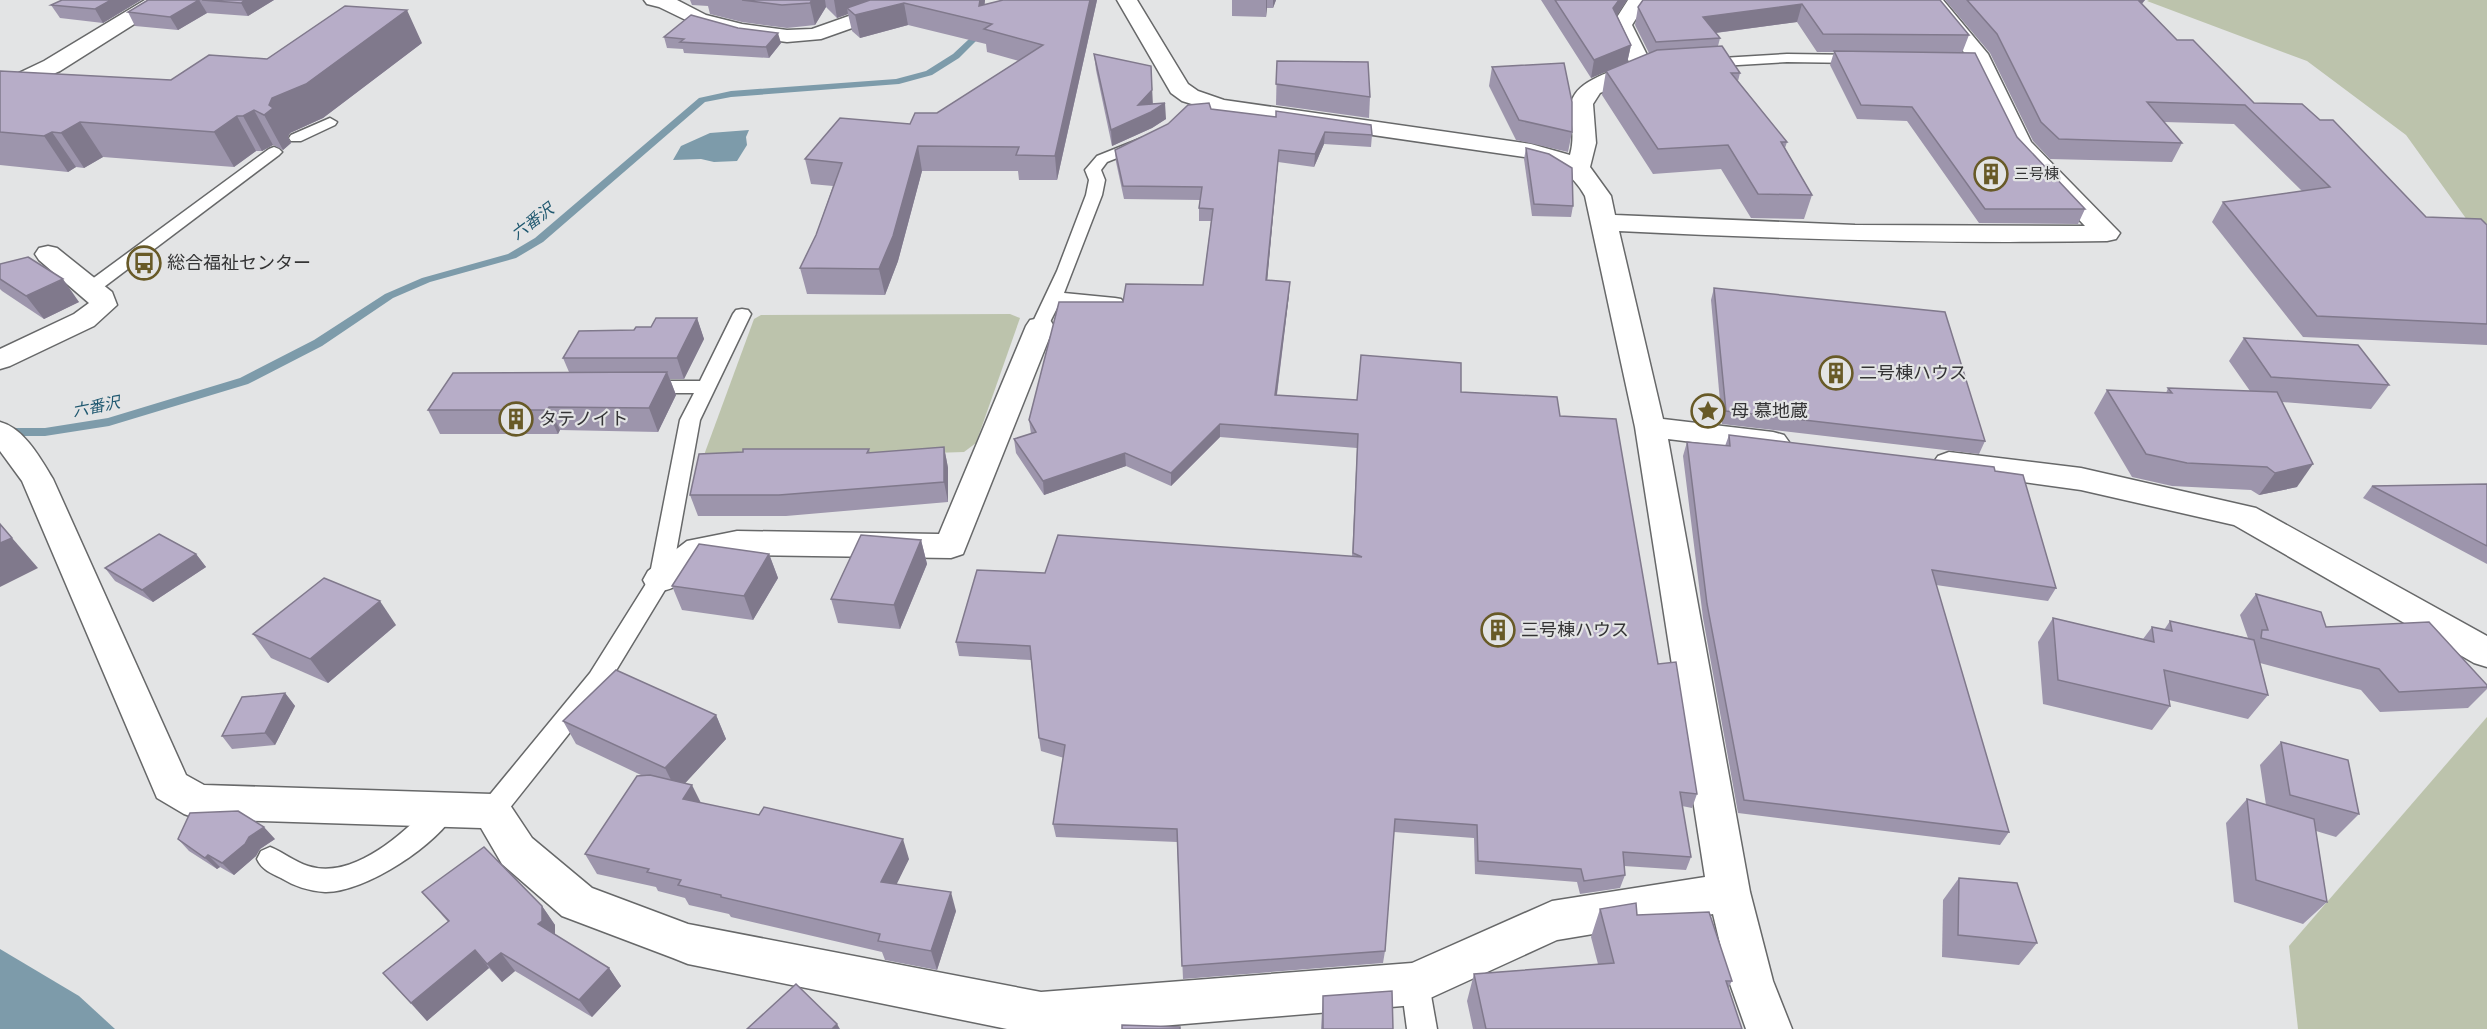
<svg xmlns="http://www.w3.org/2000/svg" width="2487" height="1029" viewBox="0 0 2487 1029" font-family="Arial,'Noto Sans JP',sans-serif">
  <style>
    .green { fill: #bcc3ac }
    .water { fill: #7d9baa }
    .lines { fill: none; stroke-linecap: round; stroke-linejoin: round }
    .stream { fill: #7d9baa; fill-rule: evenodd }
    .lane-casing { stroke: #676869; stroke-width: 3 }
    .street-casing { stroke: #676869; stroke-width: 3 }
    .lane { fill: #fff; fill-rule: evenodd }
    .street { fill: #fff; fill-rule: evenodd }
    .wall { fill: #9d95ac }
    .shaded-wall { fill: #80798c }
    .building { fill: #b7adc8; stroke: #80798c; stroke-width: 1.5 }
    .labels { text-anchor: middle; stroke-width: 4.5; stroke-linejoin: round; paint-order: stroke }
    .far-poi-label { font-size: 15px; fill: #343435; stroke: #e3e4e5; text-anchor: start }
    .far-water-label { font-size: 16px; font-style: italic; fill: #1e576f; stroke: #e3e4e5 }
    .poi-label { font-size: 18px; fill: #343435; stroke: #e3e4e5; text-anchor: start }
  </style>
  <rect width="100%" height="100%" fill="#e3e4e5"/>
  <g class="green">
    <polygon points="2149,0 2487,0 2487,229 2470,224 2406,135 2307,61 2147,1"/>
    <polygon points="1010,314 1020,318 976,443 964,452 714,460 704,455 754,319 761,315"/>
    <polygon points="2487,717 2487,1029 2298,1029 2289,946"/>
  </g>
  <g class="water">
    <polygon points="749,130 746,137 747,145 737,161 714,162 701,159 673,160 681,146 710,133"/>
    <polygon points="0,949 79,996 115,1029 0,1029"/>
  </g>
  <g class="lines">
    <polygon class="stream" points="983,26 987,29 986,31 959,58 932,75 899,84 731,97 705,102 543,242 516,258 430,282 393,298 322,346 248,384 109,426 45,436 0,436 0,428 45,428 108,418 240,378 314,340 385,294 422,278 508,254 535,238 699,98 731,91 896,79 926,71 953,54"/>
    <defs>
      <g id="lane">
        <polygon points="1787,54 1859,55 1866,59 1859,63 1787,62 1705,67 1698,63 1705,59"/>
        <polygon points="330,118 337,122 335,125 301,141 291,141 289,138 291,135"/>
        <polygon points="1142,138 1147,140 1150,143 1147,146 1107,162 1101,170 1105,180 1102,195 1064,293 1115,298 1121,299 1124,303 1121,307 1115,308 1059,304 1046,330 1034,330 1031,326 1057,271 1086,195 1089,180 1085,170 1097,156"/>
        <polygon points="274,147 279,149 282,152 279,155 96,293 84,293 81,289 84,285 269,149"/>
        <polygon points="742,309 748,310 751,314 700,420 671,580 606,687 501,819 492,822 483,819 479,811 483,803 590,673 649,579 680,420 694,393 646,393 639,391 637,387 639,383 646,381 700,381 733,314 736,310"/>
        <path d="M444,798L453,801L457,809C440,844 364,893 325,892C309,891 294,886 281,878C271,873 262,870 257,859L261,851L270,847C283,852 295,862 308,866C354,881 406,831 435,801Z"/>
        <polygon points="1415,971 1425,975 1429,984 1437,1029 1407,1029 1401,984 1405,975"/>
      </g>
      <g id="street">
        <polygon points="145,0 169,0 166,4 60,71 0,97 0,82 44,61"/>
        <polygon points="644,0 677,0 706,15 742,24 787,30 812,29 894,0 923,0 920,4 821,39 787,42 741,36 692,23 659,7 647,4"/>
        <path d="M1117,0H1137L1188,84L1198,91L1224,100L1531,144L1570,155C1575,138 1571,123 1571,107C1571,82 1611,72 1630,64L1612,25L1628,0H1648L1632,25L1653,67L1650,72L1600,93L1593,104L1596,143L1590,167L1611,196L1615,215L1855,225L2085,226L2013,150L1967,56L1922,0H1943L1988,54L2031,142L2120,233L2116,239L2107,241C1944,244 1781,239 1619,231L1663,419L1773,432L1784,435L1789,442L1784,449L1773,452L1668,439L1750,892L1773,981L1792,1029H1746L1729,981L1713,914L1557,940L1415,1005L1124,1029H1007L688,964L673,958L562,916L502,864L481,828L198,819L184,814L157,798L22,481L0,451V422C24,428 41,459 53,479L186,775L204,785L492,794L506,799L532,838L592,888L688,924L1041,992L1412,963L1552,901L1705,877L1635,427L1585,196C1572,173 1556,164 1531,158L1221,113L1182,101L1171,93Z"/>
        <polygon points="48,246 57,248 112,292 117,305 94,326 10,366 0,369 0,349 74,314 89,303 39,260 35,254 39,248"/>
        <path d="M1040,318L1050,320L1054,326L963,554L951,558L737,555C728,557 717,557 709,560C685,571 679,598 648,589L643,580L648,571L687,541L737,531L939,534L1026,326L1030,320Z"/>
        <polygon points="1949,452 2081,468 2256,508 2487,636 2487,667 2474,663 2234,525 2081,490 1938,470 1933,463 1938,456"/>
      </g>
    </defs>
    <use href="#lane" class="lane-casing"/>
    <use href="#street" class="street-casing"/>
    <use href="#lane" class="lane"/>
    <use href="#street" class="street"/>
  </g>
  <g class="wall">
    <polygon points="62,0 141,0 103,23 60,18 51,5"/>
    <polygon points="148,0 274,0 248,16 207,13 178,30 135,26 128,12"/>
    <polygon points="690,0 985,0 984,5 1097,0 1057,180 1019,180 1018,171 922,171 898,261 885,295 807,294 800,268 816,235 833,186 811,184 805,159 910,124 937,113 1019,61 987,52 986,44 908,25 860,38 852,31 848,14 837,18 826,7 815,25 787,28 742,22 710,14 708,6 692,5"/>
    <polygon points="1232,0 1276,0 1273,8 1267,8 1266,17 1232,16"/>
    <polygon points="1541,0 1627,0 1617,15 1631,45 1627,63 1649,53 1635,25 1638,7 1940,0 1969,35 1962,53 2017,137 2085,209 2078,224 1979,223 1907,121 1857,119 1830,65 1834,52 1817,52 1797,22 1716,33 1720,38 1718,46 1740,73 1738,81 1787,142 1785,148 1812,195 1804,219 1751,218 1721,169 1653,174 1602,95 1606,71 1591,78"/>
    <polygon points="1945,0 2145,0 2142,4 2177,40 2254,103 2426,217 2487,225 2487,345 2303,337 2212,222 2223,202 2302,191 2234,124 2164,122 2182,143 2172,162 2050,159 2033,141 1990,53"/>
    <polygon points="664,37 781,43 769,58 684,53 683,49 667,48"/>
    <polygon points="422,43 323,118 290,133 288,137 291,143 283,150 273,145 262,151 256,151 234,167 103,157 84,168 76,167 68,172 0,165 0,71 171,80 267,59"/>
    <polygon points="1094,54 1153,104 1166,119 1152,128 1112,146 1096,70"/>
    <polygon points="1277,61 1370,97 1369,118 1276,105"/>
    <polygon points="1492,67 1572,132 1568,152 1516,140 1489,86"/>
    <polygon points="1211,109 1372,135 1371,147 1324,144 1314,167 1278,162 1267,281 1289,295 1277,395 1357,400 1461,392 1560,416 1658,664 1697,794 1692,808 1682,806 1691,857 1686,870 1624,866 1625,875 1620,888 1580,894 1577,882 1475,874 1474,838 1394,832 1385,951 1383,963 1183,979 1177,842 1056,837 1053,824 1064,758 1041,751 1039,738 1031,660 959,656 956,642 1045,573 1352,557 1357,448 1220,437 1171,486 1126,466 1044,495 1016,453 1014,439 1031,434 1029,420 1123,302 1203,285 1211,221 1199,221 1199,208 1200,200 1124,199 1116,162 1115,150"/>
    <polygon points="1526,148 1573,206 1571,217 1532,216 1524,159"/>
    <polygon points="0,264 79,302 44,319 2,291 0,289"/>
    <polygon points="1714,288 1985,441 1979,454 1722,424 1711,300"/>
    <polygon points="697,318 704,339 684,379 670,379 676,395 658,432 560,430 558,434 440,434 428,410 569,372 563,358 634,330"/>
    <polygon points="2244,338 2389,385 2371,409 2282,402 2297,487 2259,495 2251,490 2172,486 2132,477 2094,413 2107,390 2166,393 2168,388 2250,391 2229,361"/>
    <polygon points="1729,435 1995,471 2056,588 2048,601 1936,585 2009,832 2000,845 1738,813 1703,618 1683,456 1687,442 1725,446"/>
    <polygon points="944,447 948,468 948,502 786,516 698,516 690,495 869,449 870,453"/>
    <polygon points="2487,484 2487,564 2363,498 2372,486"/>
    <polygon points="921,540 927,564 900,629 838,623 831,599"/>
    <polygon points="196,554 206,567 153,602 115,581 105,568"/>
    <polygon points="769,554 778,578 753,620 682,610 672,586"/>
    <polygon points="2256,594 2326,627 2487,685 2487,689 2468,708 2380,712 2361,690 2260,663 2268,695 2248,719 2169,700 2170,706 2152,730 2043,704 2038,642 2053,618 2143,639 2152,627 2164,630 2170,621 2248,638 2240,615"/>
    <polygon points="396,625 328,683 271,658 253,634"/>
    <polygon points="285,693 295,706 275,745 232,749 222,736"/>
    <polygon points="716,715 726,739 685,783 701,803 909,859 896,884 956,911 937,970 885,960 882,952 731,917 729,914 689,905 685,898 658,891 656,887 597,874 585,854 643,776 576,744 563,721"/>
    <polygon points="2281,742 2359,814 2336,837 2316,831 2327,902 2303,924 2234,902 2226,823 2247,799 2266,805 2260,765"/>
    <polygon points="178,839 275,839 260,849 256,856 234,875 220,867 217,869 189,851"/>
    <polygon points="1959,878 2037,943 2019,965 1942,957 1943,900"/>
    <polygon points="422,892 542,906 555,925 555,935 609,968 621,986 592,1017 515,971 502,982 489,968 427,1021 383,973 448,922"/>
    <polygon points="1600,909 1637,915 1732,981 1728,988 1742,1029 1473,1029 1467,1001 1474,974 1598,964 1591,937"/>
    <polygon points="1323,996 1393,1029 1321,1029"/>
  </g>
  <g class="shaded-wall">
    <polygon points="111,0 141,0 103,23 95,9"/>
    <polygon points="199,0 207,13 178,30 170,17"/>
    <polygon points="245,0 274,0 248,16 241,3"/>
    <polygon points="812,0 825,0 826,7 815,25 810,3"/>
    <polygon points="834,0 887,0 847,8 848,14 837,18"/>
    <polygon points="980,0 985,0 983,22 979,6"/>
    <polygon points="1090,0 1097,0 1057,180 1055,156"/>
    <polygon points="1266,0 1267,0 1267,8 1266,17"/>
    <polygon points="1273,0 1276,0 1273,8"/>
    <polygon points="1619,0 1627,0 1610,26 1613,8"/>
    <polygon points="2137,0 2145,0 2129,17"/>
    <polygon points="904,3 908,25 860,38 855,15"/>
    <polygon points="1802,4 1797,22 1699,35 1703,17"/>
    <polygon points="407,10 422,43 323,118 290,133 288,137 291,143 283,150 264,115 272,98"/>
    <polygon points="778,33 781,43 769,58 766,47"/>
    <polygon points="1631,45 1627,63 1591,78 1594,60"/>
    <polygon points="1151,66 1153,106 1165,103 1166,119 1152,128 1112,146 1111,130 1138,105"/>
    <polygon points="254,110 273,145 262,151 243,116"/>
    <polygon points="237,116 256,151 234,167 214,132"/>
    <polygon points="80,122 103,157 84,168 61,133"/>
    <polygon points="52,132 76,167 68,172 44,136"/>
    <polygon points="1325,132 1324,144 1314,167 1315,154"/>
    <polygon points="918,146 922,171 898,261 885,295 879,269"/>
    <polygon points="1279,150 1278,162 1266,294 1266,280"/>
    <polygon points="63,279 79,302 44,319 26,296"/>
    <polygon points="1290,282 1289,295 1275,408 1275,395"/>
    <polygon points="697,318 704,339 684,379 677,358"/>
    <polygon points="667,372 676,395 658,432 649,408"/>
    <polygon points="549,407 560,430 558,434 547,410"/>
    <polygon points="1220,424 1220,437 1171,486 1171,473"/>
    <polygon points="944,447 948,468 948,502 944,482"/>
    <polygon points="1125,453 1126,466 1044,495 1043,481"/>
    <polygon points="2313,464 2297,487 2259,495 2275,473"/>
    <polygon points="0,524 38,568 0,587"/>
    <polygon points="921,540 927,564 900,629 894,605"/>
    <polygon points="196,554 206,567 153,602 142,590"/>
    <polygon points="769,554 778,578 753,620 744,596"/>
    <polygon points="380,601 396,625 328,683 310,659"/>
    <polygon points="285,693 295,706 275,745 265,733"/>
    <polygon points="716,715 726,739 677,792 665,768"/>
    <polygon points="692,785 702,805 683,799"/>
    <polygon points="264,827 275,839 260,849 256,856 234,875 222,863 249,837"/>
    <polygon points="903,839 909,859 888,902 881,882"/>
    <polygon points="208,855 220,867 217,869 205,858"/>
    <polygon points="951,892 956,911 937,970 931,951"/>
    <polygon points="542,906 555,925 555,940 538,924"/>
    <polygon points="475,950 489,968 427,1021 411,1003"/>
    <polygon points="501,953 515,971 502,982 487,964"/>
    <polygon points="609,968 621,986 592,1017 579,1000"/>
    <polygon points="837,1024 840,1029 832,1029"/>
  </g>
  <g class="building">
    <polygon points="62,0 111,0 95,9 51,5"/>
    <polygon points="148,0 199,0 170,17 128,12"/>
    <polygon points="202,0 245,0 241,3"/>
    <polygon points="742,0 812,0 810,3 782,5"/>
    <polygon points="870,0 980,0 979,6 1003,0 1090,0 1055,156 1016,155 1019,147 918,146 893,236 879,269 800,268 816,235 842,163 805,159 840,118 910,124 915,113 937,113 1043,45 984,29 992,24 904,3 855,15 847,8"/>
    <polygon points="1555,0 1619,0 1613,8 1631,45 1594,60"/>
    <polygon points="1643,0 1940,0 1969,35 1823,34 1802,4 1703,17 1720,38 1656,42 1638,7"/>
    <polygon points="1967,0 2138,0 2177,40 2193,40 2254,103 2302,104 2320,120 2333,120 2426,217 2481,219 2487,225 2487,324 2317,316 2223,202 2330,187 2245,105 2147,102 2182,143 2059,139 2041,122 1997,34"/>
    <polygon points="345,6 407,10 306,84 272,98 269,105 273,108 264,115 254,110 243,116 237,116 214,132 80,122 61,133 52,132 44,136 0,132 0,71 171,80 209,55 267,59"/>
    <polygon points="691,15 738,28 778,33 766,47 680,42 684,39 664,37"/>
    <polygon points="1722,46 1740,73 1731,73 1787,142 1781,142 1812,195 1758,194 1728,145 1658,149 1606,71 1657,50"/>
    <polygon points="1834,51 1975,53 2017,137 2085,209 1985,209 1912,107 1861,105"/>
    <polygon points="1094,54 1151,66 1152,90 1138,105 1165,103 1151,112 1111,130"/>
    <polygon points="1277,61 1368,62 1370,97 1276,84"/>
    <polygon points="1564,63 1572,102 1572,132 1519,120 1492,67"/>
    <polygon points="1209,103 1211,109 1276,117 1276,111 1371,125 1372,135 1325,132 1315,154 1279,150 1266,280 1290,282 1275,395 1357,400 1361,355 1461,363 1461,392 1557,397 1560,416 1616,419 1658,664 1676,662 1697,794 1680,792 1691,857 1623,852 1625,875 1584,881 1581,869 1478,861 1477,825 1395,819 1385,951 1182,966 1177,829 1053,824 1065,745 1039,738 1030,646 956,642 977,570 1045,573 1058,535 1362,557 1353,553 1358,434 1220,424 1171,473 1125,453 1043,481 1014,439 1036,432 1029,420 1059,302 1123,302 1126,284 1203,285 1213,209 1199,208 1202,187 1123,186 1115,150 1168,124 1188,105"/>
    <polygon points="1526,148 1549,154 1572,168 1573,206 1534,204"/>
    <polygon points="28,257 63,279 26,296 0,279 0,264"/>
    <polygon points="1714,288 1945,312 1985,441 1726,411"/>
    <polygon points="656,318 697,318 677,358 563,358 579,331 634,330 636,327 651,327"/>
    <polygon points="2244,338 2358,345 2389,385 2271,377"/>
    <polygon points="667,372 649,408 549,407 547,410 428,410 453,373"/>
    <polygon points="2168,388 2277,392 2313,464 2275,473 2267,467 2187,463 2146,454 2107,390 2172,393"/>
    <polygon points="1729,435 1994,467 1995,471 2023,475 2056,588 1932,570 2009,832 1744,800 1707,604 1687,442 1730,446"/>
    <polygon points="944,447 944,482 779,495 690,495 699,454 743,452 743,449 869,449 867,453"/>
    <polygon points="2487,484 2487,546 2372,486"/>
    <polygon points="0,524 12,538 0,543"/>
    <polygon points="159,534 196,554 142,590 105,568"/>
    <polygon points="861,535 921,540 894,605 831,599"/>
    <polygon points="699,544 769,554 744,596 672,586"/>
    <polygon points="324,578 380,601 310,659 253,634"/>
    <polygon points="2256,594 2321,612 2326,627 2429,622 2487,685 2487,687 2399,692 2379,669 2261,638 2262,630 2268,630"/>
    <polygon points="2053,618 2154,642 2152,627 2172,631 2170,621 2254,640 2268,695 2164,670 2170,706 2058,680"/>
    <polygon points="616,670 716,715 665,768 563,721"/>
    <polygon points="285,693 265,733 222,736 242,697"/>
    <polygon points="2281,742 2348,760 2359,814 2290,795"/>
    <polygon points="650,775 692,785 683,799 759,815 764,807 903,839 881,882 951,892 931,951 878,941 880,934 721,897 721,895 678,885 681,880 647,872 649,869 585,854 637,776"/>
    <polygon points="2247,799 2314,819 2327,902 2256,880"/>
    <polygon points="238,811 264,827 249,837 245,844 222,863 208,855 205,858 178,839 190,813"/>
    <polygon points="484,847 542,906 542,921 538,924 609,968 579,1000 501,953 487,964 475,950 411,1003 383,973 449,921 422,892"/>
    <polygon points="1959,878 2017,883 2037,943 1958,935"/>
    <polygon points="1636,903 1637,915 1709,912 1732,981 1726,981 1742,1029 1486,1029 1474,974 1614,963 1600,909"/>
    <polygon points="796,984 837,1024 832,1029 747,1029"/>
    <polygon points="1392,991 1393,1029 1323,1029 1323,996"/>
    <polygon points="1122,1025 1180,1027 1180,1029 1122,1029"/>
  </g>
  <defs>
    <symbol id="building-ring" viewBox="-11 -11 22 22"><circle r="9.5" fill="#e3e4e5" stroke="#685a27" stroke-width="1.5"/><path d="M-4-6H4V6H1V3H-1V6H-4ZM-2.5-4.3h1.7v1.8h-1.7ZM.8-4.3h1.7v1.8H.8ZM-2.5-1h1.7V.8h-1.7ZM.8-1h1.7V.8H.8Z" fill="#685a27"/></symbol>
    <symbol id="bus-ring" viewBox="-11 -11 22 22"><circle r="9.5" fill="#e3e4e5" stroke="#685a27" stroke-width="1.5"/><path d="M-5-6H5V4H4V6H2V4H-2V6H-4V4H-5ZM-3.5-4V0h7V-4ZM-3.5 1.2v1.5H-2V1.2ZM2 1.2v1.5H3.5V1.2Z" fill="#685a27"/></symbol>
    <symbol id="sight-ring" viewBox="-11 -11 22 22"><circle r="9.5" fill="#e3e4e5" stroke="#685a27" stroke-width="1.5"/><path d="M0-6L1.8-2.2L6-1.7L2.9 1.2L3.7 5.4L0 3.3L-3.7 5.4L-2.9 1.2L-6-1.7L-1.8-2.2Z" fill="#685a27"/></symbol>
  </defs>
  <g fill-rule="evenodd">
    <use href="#building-ring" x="1972" y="155" width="38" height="38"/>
    <use href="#bus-ring" x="125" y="244" width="38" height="38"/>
    <use href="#building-ring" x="1817" y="354" width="38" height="38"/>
    <use href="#sight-ring" x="1689" y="392" width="38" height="38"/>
    <use href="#building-ring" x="497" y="400" width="38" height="38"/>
    <use href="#building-ring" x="1479" y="611" width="38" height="38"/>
  </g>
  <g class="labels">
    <g class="far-poi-label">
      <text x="2014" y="179">三号棟</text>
    </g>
    <g class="far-water-label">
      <text transform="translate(532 221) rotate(-37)" y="6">六番沢</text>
      <text transform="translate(96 406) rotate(-11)" y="6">六番沢</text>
    </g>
    <g class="poi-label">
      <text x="167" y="269">総合福祉センター</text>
      <text x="1859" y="379">二号棟ハウス</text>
      <text x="1731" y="417">母 慕地蔵</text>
      <text x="539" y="425">タテノイト</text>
      <text x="1521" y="636">三号棟ハウス</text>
    </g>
  </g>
</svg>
